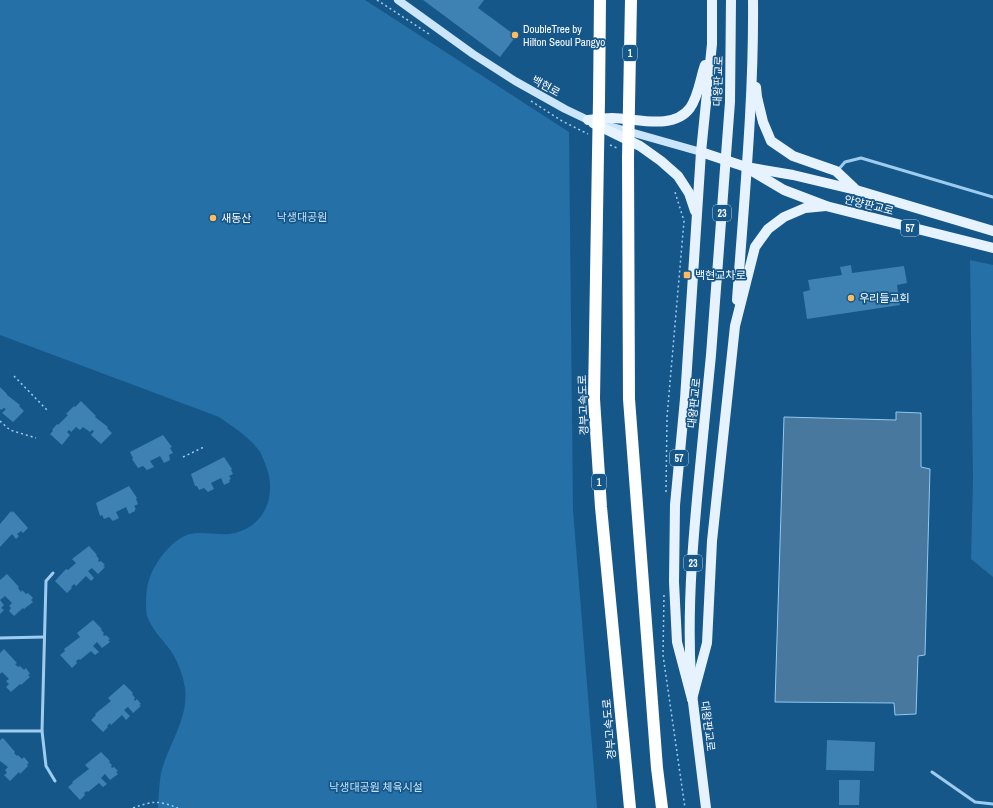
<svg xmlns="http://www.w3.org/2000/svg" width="993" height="808" viewBox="0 0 993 808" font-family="'Archivo Narrow','Noto Sans KR',sans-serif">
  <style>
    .green { fill: #2570a7 }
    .water { fill: #49789e; stroke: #90c9f2 }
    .building { fill: #3e81b3 }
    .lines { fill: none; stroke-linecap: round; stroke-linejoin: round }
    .path { stroke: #9eccef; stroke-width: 1.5; stroke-dasharray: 2 3; stroke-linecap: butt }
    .service { stroke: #9eccef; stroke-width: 3 }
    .secondary { stroke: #cbe5fa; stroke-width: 8 }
    .primary { stroke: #e6f3ff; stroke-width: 10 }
    .motorway { stroke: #fff; stroke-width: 12 }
    .primary-bridge { stroke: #e6f3ff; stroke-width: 10 }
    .motorway-bridge { stroke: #fff; stroke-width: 12 }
    .poi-dot { fill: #ffbb5c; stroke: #16578a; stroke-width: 1.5 }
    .labels { text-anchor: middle; stroke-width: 3.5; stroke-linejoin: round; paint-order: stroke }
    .shield { fill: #16578a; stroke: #b9cddc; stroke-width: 1 }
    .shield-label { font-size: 10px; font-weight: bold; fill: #fff }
    .poi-label { font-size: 11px; fill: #fff; stroke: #16578a; text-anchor: start }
    .street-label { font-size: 11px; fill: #fff; stroke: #16578a }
    .park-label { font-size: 11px; fill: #c4e4fb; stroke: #16578a }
  </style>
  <rect width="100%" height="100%" fill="#16578a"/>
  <g class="green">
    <path d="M0,0H365L569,132L573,510L597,808H158C159,795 159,781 162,769C170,743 189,716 185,688C183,675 178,662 171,651C163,640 152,630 147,616C145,607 146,586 150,577C156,561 171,541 187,535C201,530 221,537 235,533C268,524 277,492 265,463C263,459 262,455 260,452C250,437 233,427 219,417L0,335Z"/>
    <polygon points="970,260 993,265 993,577 971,559 973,479"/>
  </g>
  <polygon class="water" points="896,412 921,413 921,467 930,469 925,655 918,656 916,714 895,715 894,703 775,702 784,417 896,420"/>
  <g class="building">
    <polygon points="423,0 484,0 478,8 516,36 500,57"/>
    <polygon points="851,265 852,273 904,266 907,283 897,285 900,305 807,319 803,292 810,290 808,280 842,275 840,267"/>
    <polygon points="0,387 7,394 7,395 20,405 19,406 24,411 13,422 2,413 6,409 4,408 1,410 0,409"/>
    <polygon points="81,401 96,416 95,417 108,427 107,428 112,433 101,444 91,435 94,431 92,430 90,432 83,427 80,430 76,427 71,432 69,430 67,432 70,435 62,445 50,434 53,431 52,430 57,424 58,425 68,415 66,414 74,406 75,407"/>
    <polygon points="163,435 172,447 170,448 173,453 169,455 170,460 164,463 160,456 150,461 154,467 147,470 143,466 138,468 132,459 133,458 130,452"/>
    <polygon points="224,457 232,469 231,470 233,474 229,476 231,479 229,480 230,482 224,485 221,478 211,483 214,489 208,492 204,488 199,490 197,486 195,486 191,474"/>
    <polygon points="129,486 137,498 136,499 138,504 134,506 136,509 135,509 135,511 129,514 126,507 116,512 119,518 113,521 109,517 104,519 102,515 100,516 96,503"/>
    <polygon points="11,511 12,513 13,511 28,528 23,533 21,531 17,534 19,536 16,539 12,534 0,547 0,524"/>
    <polygon points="89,546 97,555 96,555 99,559 98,560 99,562 101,561 105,565 103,566 105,567 98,574 92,568 88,571 94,578 91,581 86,576 76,586 74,584 71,587 72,588 67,593 55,581 66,569 68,570 76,563 72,559"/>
    <polygon points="7,574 19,587 18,588 21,592 22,590 26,594 28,593 33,598 31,600 33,602 24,609 23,608 14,616 9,611 11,608 9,606 12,603 5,596 0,600 4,605 1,608 4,610 0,614 0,580"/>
    <polygon points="93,620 102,629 101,630 104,633 103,634 104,636 106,635 110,639 108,640 110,642 102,648 97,642 93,646 99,652 95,655 91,651 80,660 79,659 76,661 77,663 72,668 60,655 65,651 64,649 80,637 77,633"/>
    <polygon points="4,649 17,663 15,664 18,667 20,666 24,670 26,668 30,674 28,675 30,677 21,685 20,684 11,692 6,687 9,684 6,681 9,679 2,672 0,674 0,653"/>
    <polygon points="124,684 133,693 132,694 135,698 134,699 135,701 137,699 141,704 139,705 141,706 133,713 128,707 124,710 130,716 126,720 122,715 111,725 110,723 107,726 108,727 103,732 91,720 96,715 95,714 111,701 108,698"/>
    <polygon points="3,738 15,752 14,753 17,756 18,755 22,759 24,757 29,763 27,764 28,766 20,774 19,772 10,781 4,775 7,773 5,770 8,767 0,761 0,740"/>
    <polygon points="827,740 875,742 874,771 826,770"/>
    <polygon points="101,752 110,761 109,762 112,765 111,766 112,768 114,767 118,771 116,772 118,774 110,780 105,774 101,778 107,784 103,787 99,783 88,792 87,791 84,793 85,795 80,800 68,787 73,783 72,782 89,769 85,765"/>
    <polygon points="839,780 860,780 859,805 839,805"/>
  </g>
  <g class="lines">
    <g class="path">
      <polyline points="377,0 429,34"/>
      <polyline points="531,101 562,121 588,134"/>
      <polyline points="610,145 617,148"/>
      <polyline points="14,376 47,410"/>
      <polyline points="0,421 10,430 36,438"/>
      <polyline points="183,457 204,447"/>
      <polyline points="666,492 667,417 684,221 675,192"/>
      <polyline points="664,595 663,655 685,808"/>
      <path d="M133,808C153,801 157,800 178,808"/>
    </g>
    <g class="service">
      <polyline points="838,170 845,162 861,158 993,197"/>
      <polyline points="0,638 44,637"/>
      <polyline points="0,731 42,731 46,766 55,781"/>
      <polyline points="42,731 46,581 53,573"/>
      <polyline points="932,772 975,802 993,804"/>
    </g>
    <polyline class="secondary" points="398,0 473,54 515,81 565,109 588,120 701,152"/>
    <g class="primary">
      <polyline points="756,87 757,97 763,122 771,141 793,156 836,171 854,188"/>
      <path d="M588,120C596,119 604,118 612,118C636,118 673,131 690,108C699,95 700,79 705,65"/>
      <polyline points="593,123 640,146 661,161 678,176 689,193 695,211"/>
      <polyline points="701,152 746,167 793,175 856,190 993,231"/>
      <polyline points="752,171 784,190 826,206 993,248"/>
      <path d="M737,300C744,200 754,100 753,0"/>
      <path d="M691,678C686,594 696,510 704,426"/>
      <polyline points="692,694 706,808"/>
      <polyline points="692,699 677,642 674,582 675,505 685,399 701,152 712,44 712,0"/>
      <polyline points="692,699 707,643 712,541 735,326 755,247 768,229 784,217 805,208 826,206"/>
    </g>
    <g class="motorway">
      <polyline points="599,100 600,0"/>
      <polyline points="629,105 631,0"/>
      <polyline points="598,154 594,399 601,507 630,808"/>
      <polyline points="628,158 629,399 657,768 662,808"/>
    </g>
    <polyline class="primary-bridge" points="704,426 711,355 730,102 731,0"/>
    <g class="motorway-bridge">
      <polyline points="598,154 599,100"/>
      <polyline points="628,158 629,105"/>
    </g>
  </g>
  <g class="poi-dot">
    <circle cx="515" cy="35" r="4"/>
    <circle cx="213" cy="218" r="4"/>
    <rect x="683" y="271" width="8" height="8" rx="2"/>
    <circle cx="851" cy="298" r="4"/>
  </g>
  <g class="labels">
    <g class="shield">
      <rect x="623" y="45" width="14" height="16" rx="3"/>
      <rect x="713" y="205" width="18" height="16" rx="3"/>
      <rect x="901" y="220" width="18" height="16" rx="3"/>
      <rect x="670" y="450" width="18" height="16" rx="3"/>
      <rect x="592" y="474" width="14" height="16" rx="3"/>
      <rect x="684" y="555" width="18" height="16" rx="3"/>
    </g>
    <g class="shield-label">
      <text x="630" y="57">1</text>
      <text x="722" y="217">23</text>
      <text x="910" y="232">57</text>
      <text x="679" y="462">57</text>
      <text x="599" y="486">1</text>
      <text x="693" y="567">23</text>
    </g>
    <g class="poi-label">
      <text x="523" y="33">DoubleTree by<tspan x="523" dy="13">Hilton Seoul Pangyo</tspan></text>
      <text x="221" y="222">새동산</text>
      <text x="695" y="279">백현교차로</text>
      <text x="859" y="302">우리들교회</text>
    </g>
    <g class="street-label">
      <text transform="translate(718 81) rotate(-88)" y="4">대왕판교로</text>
      <text transform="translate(546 86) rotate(29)" y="4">백현로</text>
      <text transform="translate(869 205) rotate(14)" y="4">안양판교로</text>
      <text transform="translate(694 403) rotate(-84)" y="4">대왕판교로</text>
      <text transform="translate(583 405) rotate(-92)" y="4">경부고속도로</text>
      <text transform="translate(708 726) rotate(83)" y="4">대왕판교로</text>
      <text transform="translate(609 729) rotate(-95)" y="4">경부고속도로</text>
    </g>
    <g class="park-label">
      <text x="302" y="221">낙생대공원</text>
      <text x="376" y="791">낙생대공원 체육시설</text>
    </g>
  </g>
</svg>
